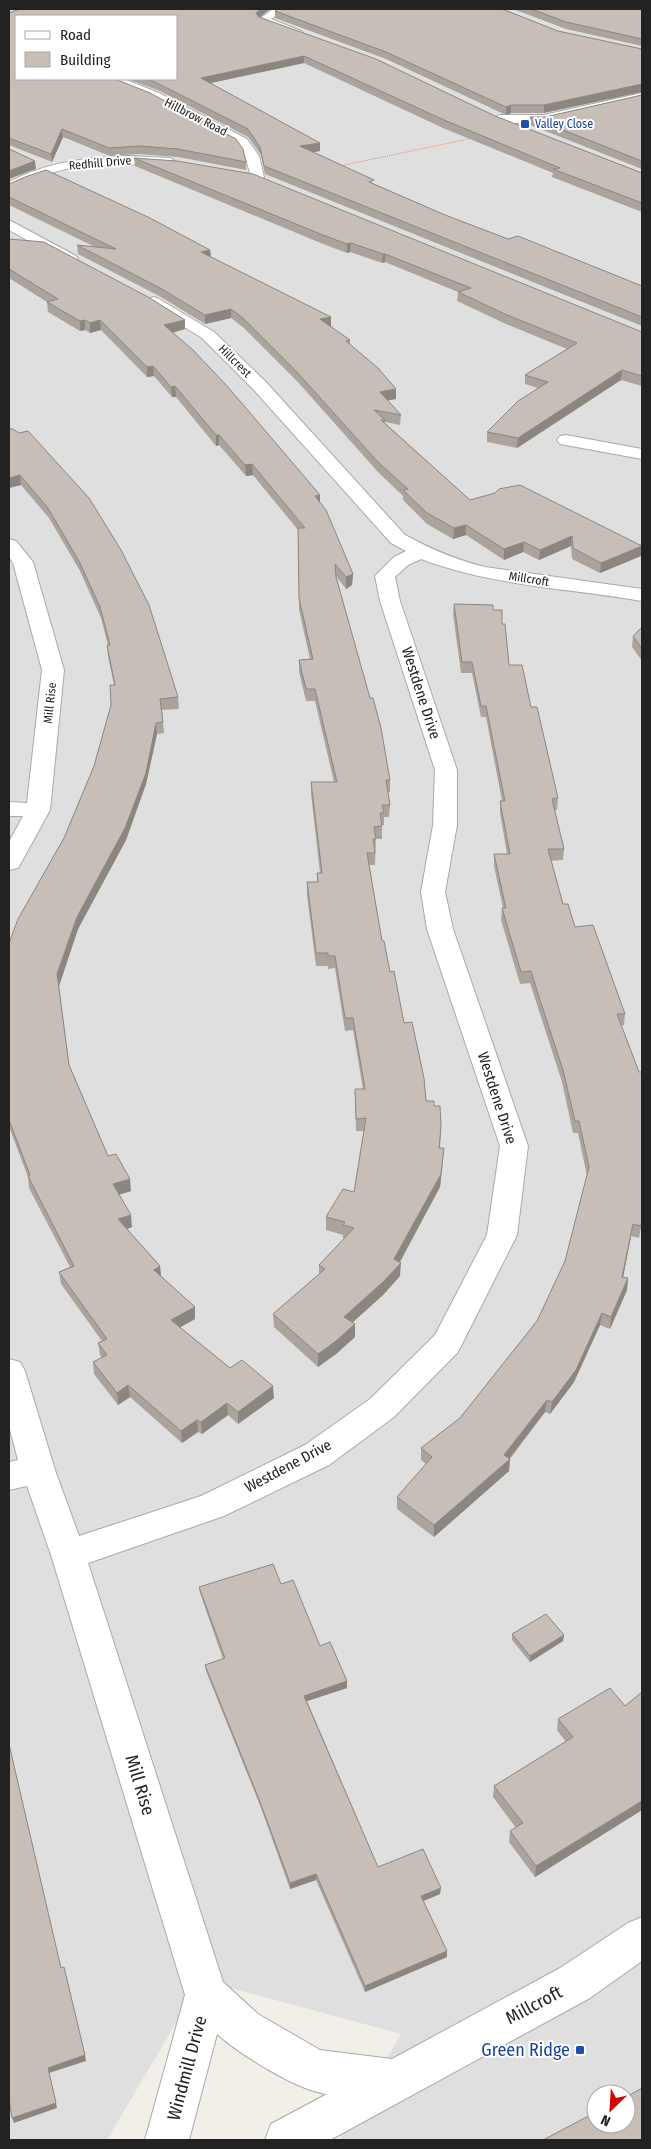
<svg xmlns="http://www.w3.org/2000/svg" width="651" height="2149" viewBox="0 0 651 2149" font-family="'Fira Sans Condensed',sans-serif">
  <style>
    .residential { fill: #e0dfdf; fill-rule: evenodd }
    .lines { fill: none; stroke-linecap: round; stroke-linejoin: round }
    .minor-casing { stroke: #a9a9a9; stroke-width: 2 }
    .path { stroke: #fb8270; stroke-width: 1; stroke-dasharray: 1 1; stroke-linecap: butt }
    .minor { fill: #fff; fill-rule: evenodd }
    .wall { fill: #aba49d }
    .shaded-wall { fill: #8b8680 }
    .building { fill: #c7bfb7; stroke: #8b8680 }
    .transit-dot { fill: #1a4fb4; stroke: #fff; stroke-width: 2 }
    .labels { text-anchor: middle; stroke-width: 4; stroke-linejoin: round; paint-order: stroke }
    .far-street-label { font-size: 12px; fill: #222; stroke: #fff }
    .far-transit-label { font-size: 12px; fill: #164399; stroke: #fff; text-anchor: start }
    .street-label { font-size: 15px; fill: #222; stroke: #fff }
    .near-street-label { font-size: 18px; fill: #222; stroke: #fff }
    .near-transit-label { font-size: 18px; fill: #164399; stroke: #fff; text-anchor: end }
  </style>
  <rect width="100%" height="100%" fill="#f2efe8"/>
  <path class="residential" d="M9,9H642V2140H339L401,2034L201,1980L107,2140H9ZM16,16H176V79H16ZM596,2094H626V2124H596Z"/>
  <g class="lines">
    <defs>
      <g id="minor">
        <polygon points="273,9 285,9 271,19 301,31 303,33 301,35 293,35 260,22 258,20"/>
        <polygon points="108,79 124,79 159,93 247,139 259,156 264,177 262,180 252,180 245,156 237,145 151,99 110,82"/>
        <polygon points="642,93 642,101 544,123 499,123 493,119 499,115 544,115"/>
        <path d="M129,156L170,158L177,162L170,166C131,164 89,161 51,173C37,178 23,188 9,191V182C47,162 87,157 129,156Z"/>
        <polygon points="9,220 76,256 78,259 76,262 66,262 9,230"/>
        <path d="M154,297L159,299L214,332L265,381L405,535C431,549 456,560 485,567L642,589V601C568,588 492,586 421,559L408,565L395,577L400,601L457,770V825L445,892L453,929L528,1146L517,1235L458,1352L394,1417L329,1465L224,1516L88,1563L223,1982L258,2014L320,2050L392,2059L560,1968L628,1923L642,1917V1961L590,1998L330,2140H265L271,2124L327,2094C298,2091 239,2054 217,2034L189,2140H145L185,1995L51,1555L27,1486L9,1490V1462L18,1460L9,1426V1359L20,1362L25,1371L55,1470L79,1536L201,1496L305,1445L370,1399L435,1335L487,1235L500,1146L427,929L421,892L433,825L435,770L380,601L375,576L394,557L406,551L391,543L253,389L202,338L149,305L146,302L149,299Z"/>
        <polygon points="566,435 642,449 642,459 560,444 557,440 560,436"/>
        <polygon points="9,539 16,541 33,562 64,670 50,810 21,863 18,868 9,870 9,842 23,816 9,816 9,802 27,803 42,670 13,563 9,557"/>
      </g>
    </defs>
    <use href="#minor" class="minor-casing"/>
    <polyline class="path" points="340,166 473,138"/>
    <use href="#minor" class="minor"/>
  </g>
  <g class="wall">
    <polygon points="270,9 260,17 495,116 642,173 642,212 552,177 553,173 443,128 304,63 211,83 320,151 313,152 374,184 445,215 508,239 642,286 642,326 265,174 261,155 248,137 160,91 128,79 176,79 16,16 246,162 246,170 178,157 139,154 110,156 63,137 52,162 9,145 9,13"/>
    <polygon points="513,9 642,9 642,46 566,29"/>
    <polygon points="275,11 558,31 544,113 511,113 506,115 386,59 275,18"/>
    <polygon points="642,95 642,169 530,125 530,117 545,117"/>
    <polygon points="134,158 642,332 642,386 621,380 517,448 487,442 487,432 538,388 525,384 525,375 567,349 506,324 457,301 458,292 385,262 382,263 350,252 347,253 323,244 135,166"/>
    <polygon points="9,184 210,250 211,257 331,317 331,326 330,326 350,340 350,345 396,389 396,399 387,400 401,415 400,425 385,422 385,423 470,500 642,545 641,556 600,573 572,559 571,546 539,560 523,552 504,560 466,535 453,539 427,524 403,500 403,496 378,472 296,380 244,328 231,318 205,324 161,297 78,254 77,245 95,247 9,205"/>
    <polygon points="9,239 185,329 173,332 320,503 353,574 352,585 346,589 336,576 390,780 390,792 388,792 390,805 389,817 384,817 384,825 382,825 382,839 376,839 375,865 369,865 382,941 426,1101 434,1106 441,1127 440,1148 443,1161 440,1187 400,1262 400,1276 383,1295 353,1322 355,1337 336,1354 318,1367 274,1327 273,1314 319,1274 319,1265 345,1238 343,1238 343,1235 326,1230 326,1217 354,1192 364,1131 356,1131 355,1089 363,1089 353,1030 345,1031 335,968 328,969 328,966 316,966 307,895 307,882 317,882 317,873 320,873 311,794 311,782 334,782 315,701 306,701 299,672 299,660 310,659 299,610 298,530 253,475 246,476 219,445 216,446 176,397 172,397 154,376 147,377 101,330 90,333 85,330 80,331 48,312 47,302 9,278"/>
    <polygon points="9,428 178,697 179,709 162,710 164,733 157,734 146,784 126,840 78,929 59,986 69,1065 108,1156 131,1191 119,1195 132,1227 127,1229 160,1266 161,1276 195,1307 195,1319 180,1327 230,1368 274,1398 238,1424 228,1415 202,1434 198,1432 182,1443 130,1397 118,1405 94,1374 93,1362 102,1358 100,1355 98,1343 102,1341 61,1284 59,1272 70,1267 29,1188 28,1177 9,1127 9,943 64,838 94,766 111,705 114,685 108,656 107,645 108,645 101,618 80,571 49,518 21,485 9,488"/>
    <polygon points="454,604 493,610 502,624 509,665 531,707 558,798 557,810 554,810 564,849 563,860 551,861 563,904 575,927 625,1014 624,1025 621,1026 642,1222 639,1238 631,1236 623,1277 628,1278 627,1290 610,1329 600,1325 574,1382 550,1414 545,1412 510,1459 509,1471 434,1537 397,1509 397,1497 426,1464 421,1460 421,1448 460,1418 537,1321 565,1261 587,1176 578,1133 573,1133 562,1082 530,983 520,984 501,920 502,908 503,908 494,866 494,854 507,854 500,813 500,801 502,801 486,717 481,717 472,673 461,673 453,614"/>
    <polygon points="642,627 642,661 632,647 633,636"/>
    <polygon points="281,1584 320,1646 347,1681 347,1688 307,1701 378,1867 440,1894 423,1901 447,1951 447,1957 365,1992 316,1880 290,1889 261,1808 206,1671 205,1665 223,1659 200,1593 199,1587"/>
    <polygon points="512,1634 564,1635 563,1641 530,1662 512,1640"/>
    <polygon points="642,1692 642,1810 535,1877 509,1842 510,1831 516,1828 493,1797 494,1786 566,1742 557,1730 558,1719 625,1706"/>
  </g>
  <g class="shaded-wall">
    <polygon points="261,9 270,9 256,20 256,13"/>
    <polygon points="304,56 304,63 201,85 201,78"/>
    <polygon points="642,84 642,92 544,113 544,105"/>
    <polygon points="511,105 511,113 506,115 506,107"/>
    <polygon points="62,129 63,137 52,162 51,154"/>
    <polygon points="320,143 320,151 301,154 300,146"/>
    <polygon points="35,161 36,169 9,179 9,171"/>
    <polygon points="351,243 350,252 347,253 347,244"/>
    <polygon points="210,250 211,258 201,252"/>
    <polygon points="383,254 385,254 385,262 382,263"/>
    <polygon points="231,309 231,318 205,324 205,315"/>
    <polygon points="331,317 331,326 320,329 320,319"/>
    <polygon points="85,320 85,330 80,331 80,321"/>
    <polygon points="100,320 101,330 90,333 90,323"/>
    <polygon points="185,320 185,329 165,335 164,325"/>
    <polygon points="153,366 154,376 147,377 147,367"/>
    <polygon points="622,370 621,380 517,448 518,438"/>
    <polygon points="175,386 176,397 172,397 171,387"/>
    <polygon points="396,389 396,399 379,402 380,392"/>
    <polygon points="216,435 219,435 219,445 216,446"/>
    <polygon points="252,464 253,475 246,476 245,465"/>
    <polygon points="20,475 21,485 9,488 9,478"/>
    <polygon points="320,495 320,506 315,496"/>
    <polygon points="466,525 466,535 453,539 454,528"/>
    <polygon points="572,536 571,546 539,560 540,550"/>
    <polygon points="524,542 523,552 504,560 504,549"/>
    <polygon points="642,546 641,556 600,573 601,563"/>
    <polygon points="353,574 352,585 346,589 346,577"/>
    <polygon points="156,723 157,734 146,784 126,840 78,929 59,986 57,974 77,917"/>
    <polygon points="444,1148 440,1187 397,1267 401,1263 400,1276 383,1295 344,1330 344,1317 394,1259"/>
    <polygon points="130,1179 131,1191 114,1196 113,1184"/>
    <polygon points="131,1215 132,1227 120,1232 118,1219"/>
    <polygon points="633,1224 631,1236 621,1288 622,1277"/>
    <polygon points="160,1266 161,1278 154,1270"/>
    <polygon points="628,1278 627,1290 610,1329 611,1317"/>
    <polygon points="195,1307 195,1319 172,1332 171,1320"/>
    <polygon points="602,1313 600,1325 574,1382 550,1414 552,1402"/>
    <polygon points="355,1324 355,1337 336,1354 318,1367 318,1354"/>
    <polygon points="128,1385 130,1397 118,1405 117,1393"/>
    <polygon points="273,1386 274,1398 238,1424 238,1412"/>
    <polygon points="547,1400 545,1412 507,1461 510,1459 509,1471 434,1537 434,1525 504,1455"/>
    <polygon points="227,1403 228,1415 202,1434 201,1422"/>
    <polygon points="197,1420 198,1432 182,1443 181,1431"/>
    <polygon points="564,1635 563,1641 530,1662 530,1656"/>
    <polygon points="347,1681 347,1688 304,1702 304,1696"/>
    <polygon points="642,1801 642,1810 535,1877 536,1866"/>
    <polygon points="316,1874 316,1880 290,1889 290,1883"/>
    <polygon points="441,1888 440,1894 421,1902 421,1896"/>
    <polygon points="447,1951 447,1957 365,1992 365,1986"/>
    <polygon points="85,2055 86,2061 49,2073 48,2068"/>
    <polygon points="56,2103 57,2108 14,2123 12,2118"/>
  </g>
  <g class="building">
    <polygon points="20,9 261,9 256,13 259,17 376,59 495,116 642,173 642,203 553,169 560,168 444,120 304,56 201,78 320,143 300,146 374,180 369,182 445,215 508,239 518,236 642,286 642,317 264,166 260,147 248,129 159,84 147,79 176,79 176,16 16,16 16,79 115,79 150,93 236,139 243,149 246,162 178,149 139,146 109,148 62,129 51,154 9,138 9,13"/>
    <polygon points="279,9 502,9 558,31 642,49 642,84 544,105 511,105 506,107 386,52 275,11"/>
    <polygon points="531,9 642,9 642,39 566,22"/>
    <polygon points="642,95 642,161 530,117 545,117"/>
    <polygon points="9,149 35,161 9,171"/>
    <polygon points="134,158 177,161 253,174 642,332 642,376 622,370 518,438 487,432 518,401 548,382 525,375 577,343 507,315 458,292 471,288 385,254 383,254 351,243 347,244 323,235"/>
    <polygon points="46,170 150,218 210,250 201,252 331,317 320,319 350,340 346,341 378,368 396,389 380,392 401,415 374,410 385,420 381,420 470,500 495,493 499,489 520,485 642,546 601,563 573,548 572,536 540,550 524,542 504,549 466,525 454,528 427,513 403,490 408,489 378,462 296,371 244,319 231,309 205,315 160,288 77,245 116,249 9,197 9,184 25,177"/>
    <polygon points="9,239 44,242 148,297 185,320 164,325 193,350 228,387 320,495 315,496 326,510 353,574 346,577 335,564 336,577 370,698 373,698 381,728 390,780 386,780 390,805 382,805 384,813 380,813 382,826 374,827 376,839 373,839 375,853 367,853 382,941 384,941 390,972 394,971 404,1023 412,1022 424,1078 426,1101 434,1101 434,1106 440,1106 441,1127 439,1148 444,1148 441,1174 394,1259 401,1263 383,1282 344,1317 355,1324 336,1341 318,1354 273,1314 325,1269 319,1265 354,1228 343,1225 345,1222 326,1217 343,1189 354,1192 366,1118 356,1119 355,1089 365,1089 353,1018 345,1018 335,956 328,956 328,953 316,953 307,882 318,882 317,873 322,873 311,782 337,782 315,689 306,689 299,660 313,659 299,598 298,528 305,528 252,464 245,465 219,435 216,435 175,386 171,387 153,366 147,367 100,320 90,323 85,320 80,321 47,302 58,299 9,269"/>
    <polygon points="9,428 10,429 13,429 19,433 28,431 89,498 121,550 149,605 178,697 160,699 163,722 156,723 146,773 125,828 77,917 57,974 69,1065 108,1156 116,1154 130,1179 113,1184 131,1215 118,1219 160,1266 154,1270 195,1307 171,1320 230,1368 242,1360 273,1386 238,1412 227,1403 201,1422 197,1420 181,1431 128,1385 117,1393 93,1362 107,1355 98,1343 107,1339 59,1272 74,1266 28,1176 30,1175 9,1120 9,943 18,919 64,838 94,766 111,705 110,685 115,685 107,645 110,645 100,607 79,561 48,508 20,475 9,478"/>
    <polygon points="454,604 493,605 493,610 502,610 502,624 505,624 509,665 522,665 531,707 537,707 558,798 552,799 564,849 548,849 563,904 568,904 575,927 593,925 625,1014 617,1014 639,1072 642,1072 642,1218 641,1226 633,1224 622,1277 628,1278 611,1317 602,1313 576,1370 552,1402 547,1400 504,1455 510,1459 434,1525 397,1497 432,1457 421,1448 460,1418 537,1321 565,1261 589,1167 579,1121 575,1121 563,1070 539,997 531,971 521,972 502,908 506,908 494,854 510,854 500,801 505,801 486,706 481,706 472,662 462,662"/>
    <polygon points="642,627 642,649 633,636"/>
    <polygon points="273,1564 281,1584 293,1580 320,1646 330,1642 347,1681 304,1696 378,1867 423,1849 441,1888 421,1896 447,1951 365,1986 316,1874 290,1883 260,1802 205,1665 225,1658 199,1587"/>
    <polygon points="546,1614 564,1635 530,1656 512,1634"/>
    <polygon points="610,1688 625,1706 642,1692 642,1801 536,1866 510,1831 523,1823 494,1786 573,1737 558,1719"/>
    <polygon points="9,1744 61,1968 64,1967 85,2055 48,2068 56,2103 12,2118 9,2100"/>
    <polygon points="642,2088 642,2140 543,2140 596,2112 596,2124 626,2124 626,2097"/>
  </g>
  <g class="transit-dot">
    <rect x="520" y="119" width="10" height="10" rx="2.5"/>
    <rect x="575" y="2045" width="10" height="10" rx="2.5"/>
  </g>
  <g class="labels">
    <g class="far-street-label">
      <text transform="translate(196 117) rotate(27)" y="4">Hillbrow Road</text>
      <text transform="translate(100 163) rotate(-5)" y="4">Redhill Drive</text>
      <text transform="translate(235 361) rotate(45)" y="4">Hillcrest</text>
      <text transform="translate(529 579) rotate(9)" y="4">Millcroft</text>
      <text transform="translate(50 703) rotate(-84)" y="4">Mill Rise</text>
    </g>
    <g class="far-transit-label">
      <text x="535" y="128">Valley Close</text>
    </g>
    <g class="street-label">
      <text transform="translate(421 693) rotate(72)" y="5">Westdene Drive</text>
      <text transform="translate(497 1098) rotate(72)" y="5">Westdene Drive</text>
      <text transform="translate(288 1466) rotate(-28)" y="5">Westdene Drive</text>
    </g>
    <g class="near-street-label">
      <text transform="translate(140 1785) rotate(73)" y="6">Mill Rise</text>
      <text transform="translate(534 2005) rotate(-28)" y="6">Millcroft</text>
      <text transform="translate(187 2068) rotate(-75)" y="6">Windmill Drive</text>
    </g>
    <g class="near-transit-label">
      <text x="570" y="2056">Green Ridge</text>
    </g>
  </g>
  <rect width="651" height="2149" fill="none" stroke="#222222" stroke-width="20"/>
  <rect x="15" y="15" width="162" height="65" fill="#ffffff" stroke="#a7a7a7"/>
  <rect x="25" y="31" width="25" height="8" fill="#ffffff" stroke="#a7a7a7"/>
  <text x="60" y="40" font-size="15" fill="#222222">Road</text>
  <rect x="25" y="52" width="25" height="15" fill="#c7bfb7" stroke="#a7a7a7"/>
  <text x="60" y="65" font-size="15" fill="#222222">Building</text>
  <g transform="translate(611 2109) rotate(205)"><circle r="24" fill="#ffffff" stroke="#a7a7a7"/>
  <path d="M0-4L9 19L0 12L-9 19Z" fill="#d30500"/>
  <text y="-8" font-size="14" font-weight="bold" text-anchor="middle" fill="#222222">N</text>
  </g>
</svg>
